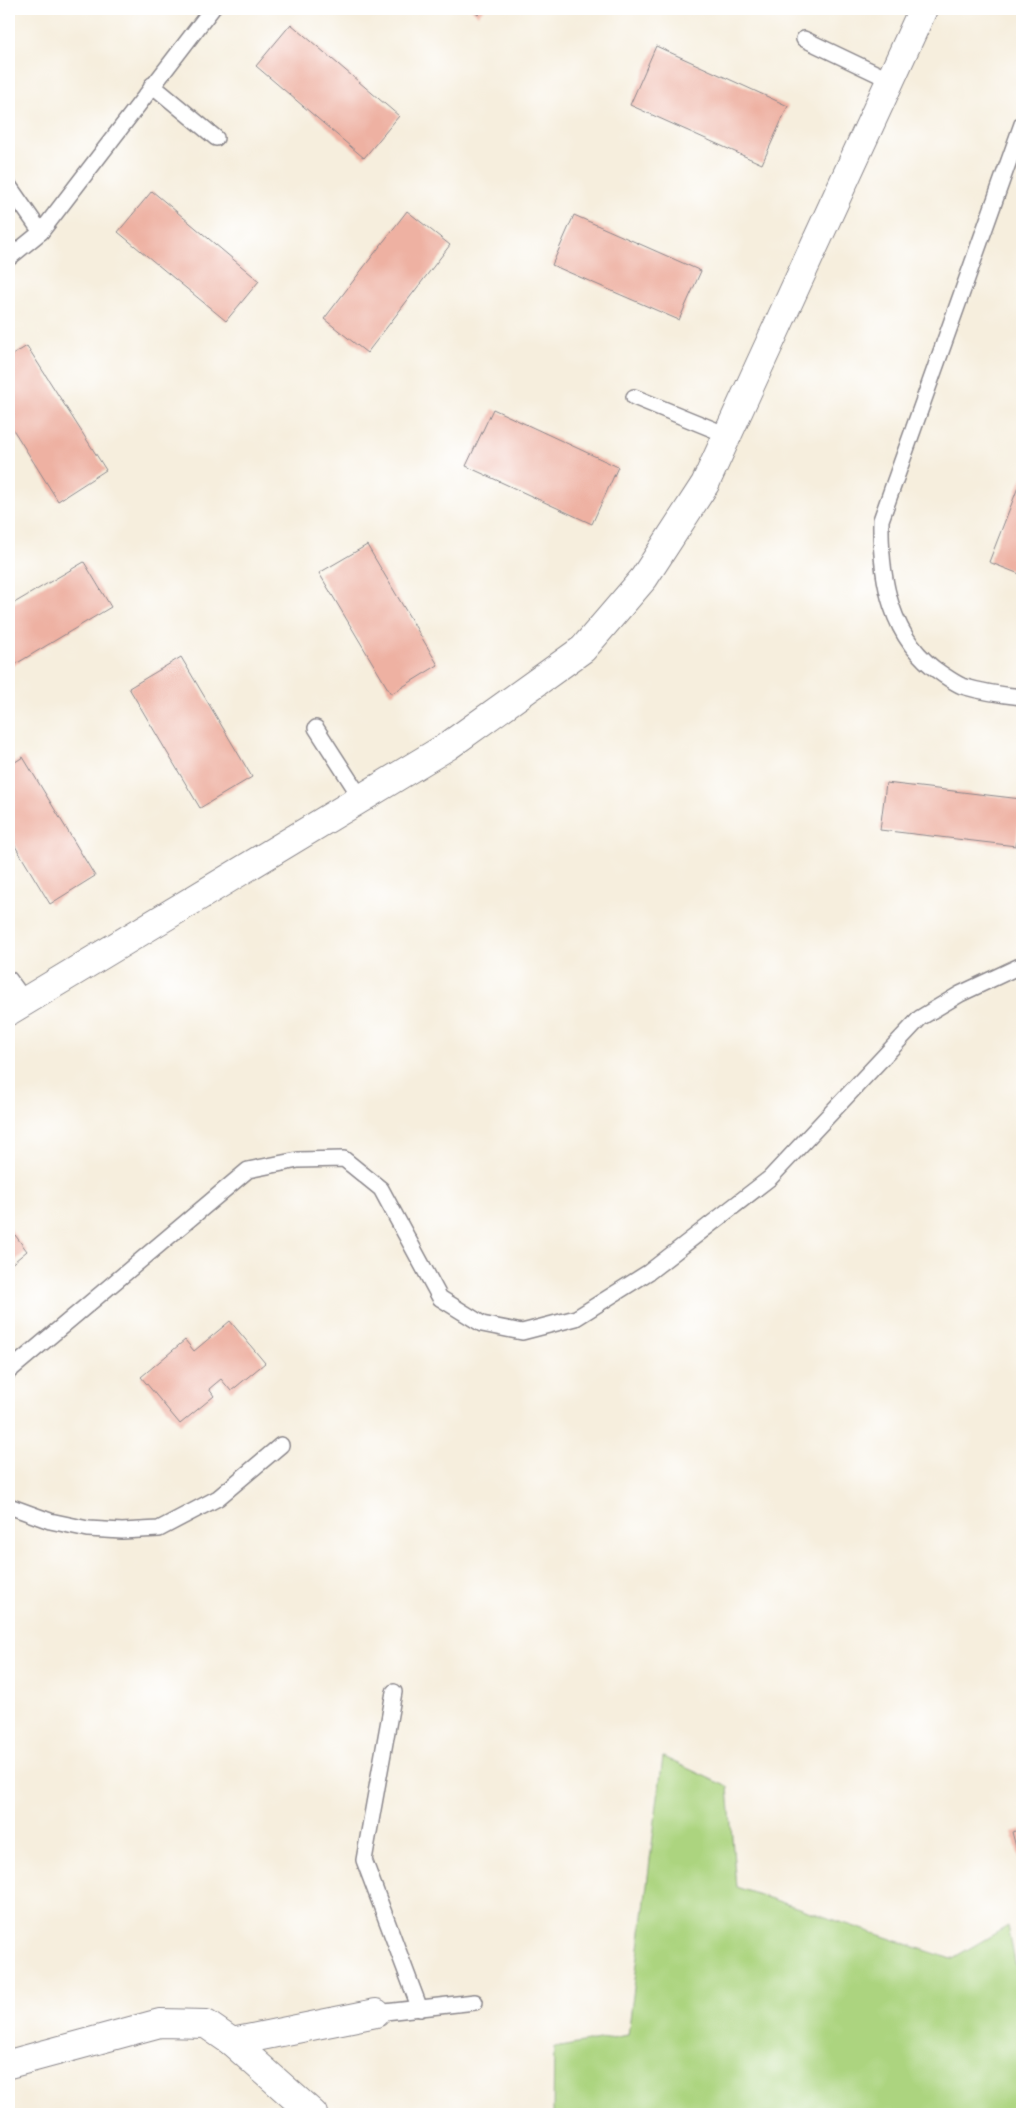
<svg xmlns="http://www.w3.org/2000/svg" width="1031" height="2123" viewBox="0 0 1031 2123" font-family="'IM FELL Great Primer',serif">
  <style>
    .green { fill: #acd47f; stroke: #677b5d }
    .building { fill: #eeb1a2 }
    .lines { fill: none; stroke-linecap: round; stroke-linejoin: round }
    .lane-casing { stroke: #8c888c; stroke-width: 18 }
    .street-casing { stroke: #8c888c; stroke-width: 30 }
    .lane { stroke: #fff; stroke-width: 15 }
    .street { stroke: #fff; stroke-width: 28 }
  </style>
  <rect width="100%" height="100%" fill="#fff"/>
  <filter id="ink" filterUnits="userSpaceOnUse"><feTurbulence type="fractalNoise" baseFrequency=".02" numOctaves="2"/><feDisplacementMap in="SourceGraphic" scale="10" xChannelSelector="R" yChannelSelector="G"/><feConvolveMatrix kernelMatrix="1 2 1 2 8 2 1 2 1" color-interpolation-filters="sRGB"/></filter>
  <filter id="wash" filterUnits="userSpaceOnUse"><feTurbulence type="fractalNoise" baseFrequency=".0096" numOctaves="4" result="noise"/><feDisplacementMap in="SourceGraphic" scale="20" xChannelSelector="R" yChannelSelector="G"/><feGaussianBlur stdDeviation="1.12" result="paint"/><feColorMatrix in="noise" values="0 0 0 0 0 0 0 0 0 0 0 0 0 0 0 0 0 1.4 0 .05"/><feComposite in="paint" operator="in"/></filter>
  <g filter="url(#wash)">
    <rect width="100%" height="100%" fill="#f6eedd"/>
    <polygon class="green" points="663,1757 728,1787 736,1887 951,1959 1008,1926 1022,1998 1022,2114 553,2114 554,2048 628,2035"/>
    <g id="blocks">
      <g class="building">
        <polygon points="471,9 484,9 478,15"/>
        <polygon points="291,24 399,116 364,158 256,66"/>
        <polygon points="656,46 788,106 762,164 630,105"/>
        <polygon points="152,191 259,281 226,321 118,232"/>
        <polygon points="407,211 450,245 367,353 324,319"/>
        <polygon points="574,215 701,271 679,320 552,265"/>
        <polygon points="27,346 106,470 58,501 9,423 9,357"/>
        <polygon points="493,409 618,467 592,524 466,466"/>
        <polygon points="1022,477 1022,575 989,562"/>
        <polygon points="367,545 438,665 391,694 319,573"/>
        <polygon points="84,562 111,607 9,668 9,606"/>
        <polygon points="181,657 252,777 200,808 129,688"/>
        <polygon points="23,757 95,876 50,904 9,836 9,766"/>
        <polygon points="886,783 1021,799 1016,846 880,830"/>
        <polygon points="9,1227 27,1251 9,1266"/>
        <polygon points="230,1321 265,1363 231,1391 221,1379 209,1389 214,1396 180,1424 141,1377 185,1340 194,1351"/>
        <polygon points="1022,1829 1022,1869 1012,1832"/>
      </g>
    </g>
  </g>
  <g filter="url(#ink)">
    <use href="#blocks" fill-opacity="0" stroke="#8c888c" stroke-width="1"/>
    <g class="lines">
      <defs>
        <g id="lane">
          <polyline points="804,39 890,80"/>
          <polyline points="152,85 216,138"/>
          <path d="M1022,124L881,520C880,578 890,640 942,674C948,678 955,683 962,686C982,692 1002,695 1022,697"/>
          <polyline points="9,186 41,232"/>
          <polyline points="9,258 41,232 212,9"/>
          <polyline points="634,397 727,435"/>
          <polyline points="316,728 361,798"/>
          <polyline points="9,979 25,1001"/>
          <polyline points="9,1371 248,1170 298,1160 344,1159 381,1189 440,1298 482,1324 522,1332 576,1318 649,1272 770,1178 920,1018 960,994 1022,965"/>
          <polyline points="9,1506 50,1521 88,1529 122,1531 159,1529 218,1498 281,1445"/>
          <polyline points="394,1692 364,1860 420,2009"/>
          <polyline points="376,2013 475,2002"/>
        </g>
        <g id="street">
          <polyline points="9,1011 448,746 583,649 644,578 705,484 923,9"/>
          <polyline points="232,2042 376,2013"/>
          <polyline points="9,2064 160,2023 206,2024 232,2042 313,2114"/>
        </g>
      </defs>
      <use href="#lane" class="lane-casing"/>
      <use href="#street" class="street-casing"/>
      <use href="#lane" class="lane"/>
      <use href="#street" class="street"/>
    </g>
  </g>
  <rect width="1031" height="2123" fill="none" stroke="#fff" stroke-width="30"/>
</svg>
